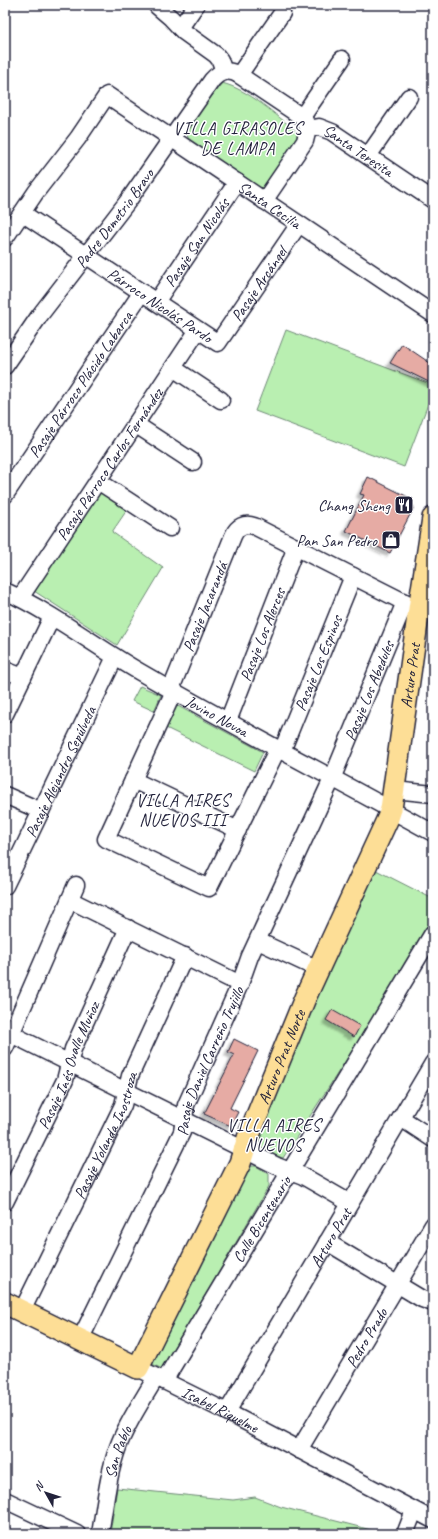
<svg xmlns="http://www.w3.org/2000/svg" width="438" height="1539" viewBox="0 0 438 1539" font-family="Caveat,sans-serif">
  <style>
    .green { fill: #b9efb1; stroke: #6e8876 }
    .building { fill: #e6aba4; stroke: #22223b; filter: url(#shadow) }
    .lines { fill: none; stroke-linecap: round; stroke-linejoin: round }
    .minor-casing { stroke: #22223b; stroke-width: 19 }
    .major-casing { stroke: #22223b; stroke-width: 24 }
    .minor { stroke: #fff; stroke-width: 16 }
    .major { stroke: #fdde96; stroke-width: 21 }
    .labels { text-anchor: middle; stroke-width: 3; stroke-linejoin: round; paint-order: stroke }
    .street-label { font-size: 16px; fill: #22223b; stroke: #fff }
    .poi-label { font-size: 16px; fill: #22223b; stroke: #fff; text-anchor: end }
    .neighbourhood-label { font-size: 17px; letter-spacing: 1px; fill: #22223b; stroke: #fff }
  </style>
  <defs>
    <filter id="shadow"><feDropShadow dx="-3.5" dy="3.5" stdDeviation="1" flood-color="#0004"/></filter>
  </defs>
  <rect width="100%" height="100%" fill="#fff"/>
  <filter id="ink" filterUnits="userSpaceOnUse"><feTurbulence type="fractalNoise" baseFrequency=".025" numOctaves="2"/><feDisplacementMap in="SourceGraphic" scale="8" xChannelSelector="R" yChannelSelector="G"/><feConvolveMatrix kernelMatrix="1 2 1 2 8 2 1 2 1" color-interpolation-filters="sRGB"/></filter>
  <g filter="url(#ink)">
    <g class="green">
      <path d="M222,83C249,90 275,114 297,132V138L262,189L188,138L186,129Z"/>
      <polygon points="286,330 433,385 433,391 404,467 255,411"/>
      <polygon points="101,488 129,507 112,532 163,568 117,645 34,591"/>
      <polygon points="140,686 161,695 154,711 132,701"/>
      <polygon points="176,705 263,752 254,771 166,728"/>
      <polygon points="376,870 433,899 433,925 283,1158 274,1155 255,1143 299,1034"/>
      <polygon points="247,1166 256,1166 269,1174 269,1186 162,1369 152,1364"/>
      <polygon points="117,1488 233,1500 255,1497 281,1507 387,1534 110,1534"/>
    </g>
    <g class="building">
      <polygon points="402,344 433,365 433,384 390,363"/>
      <polygon points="368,477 408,497 414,507 390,553 346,531 364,495 360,494"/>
      <polygon points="332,1010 360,1026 354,1037 326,1020"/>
      <polygon points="234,1039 258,1051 230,1108 238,1112 231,1126 204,1114 234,1055 228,1052"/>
    </g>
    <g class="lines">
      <defs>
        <g id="minor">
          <polyline points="157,6 171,18 184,32 216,55 220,60 224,72"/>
          <polyline points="180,28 196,5"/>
          <polyline points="239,75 282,13"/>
          <polyline points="302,117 342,59"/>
          <path id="s1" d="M308,129L319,127L332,132L433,200"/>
          <polyline points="368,156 409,97"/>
          <path id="s2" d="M22,213L218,343L299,224"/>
          <path id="s3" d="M5,238L36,192L78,138L107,95L433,314"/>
          <path id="s4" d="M156,302L237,182"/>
          <path id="s5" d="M5,366L40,315L128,201L212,80C220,71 229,69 239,75L302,117L305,121L308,129L305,141L264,201"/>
          <polyline points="173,368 221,400"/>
          <polyline points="135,424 193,462"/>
          <polyline points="98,481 170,528"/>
          <path id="s6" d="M5,495L142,292"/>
          <path id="s7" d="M5,591C53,613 95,646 140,672C236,728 336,779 433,833"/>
          <path id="s8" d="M20,598L198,330"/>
          <polyline points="5,670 23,677"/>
          <path id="s9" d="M171,689L233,536C237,526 245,523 254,526L414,607"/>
          <polyline points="174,691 106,839 209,888 278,748"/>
          <polyline points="5,714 52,617"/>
          <path id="s10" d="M228,721L296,547"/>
          <path id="s11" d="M282,751L353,576"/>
          <polyline points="133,780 238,830"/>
          <polyline points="394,790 433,794"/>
          <polyline points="5,795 41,811"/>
          <path id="s12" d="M5,886L115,657"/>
          <polyline points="70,900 240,984"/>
          <polyline points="258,941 318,969"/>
          <polyline points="5,1031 277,1166 303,1176 350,1203"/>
          <polyline points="5,1048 76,885"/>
          <polyline points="401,1118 433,1139"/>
          <path id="s13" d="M5,1202L65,1080L73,1049L128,928"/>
          <polyline points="327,1242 422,1299 433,1303"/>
          <path id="s14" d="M22,1311L123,1105L130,1076L185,956"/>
          <path id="s15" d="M80,1340L182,1132L186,1105L240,984L250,956L332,779L405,602"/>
          <path id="s16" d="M138,1368L227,1412L433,1520"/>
          <path id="s17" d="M164,1381L433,933"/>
          <path id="s18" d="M227,1412L433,1063"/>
          <path id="s19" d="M299,1450L433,1225"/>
          <polyline points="5,1500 77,1534"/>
          <path id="s20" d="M100,1534C105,1505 108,1474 118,1447C127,1422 143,1400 156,1377"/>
          <polyline points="405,1534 414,1511"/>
        </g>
        <g id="major">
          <path id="s21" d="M5,1303L138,1368L240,1163L249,1135L305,998L388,818L391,809L419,609L433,518"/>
        </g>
      </defs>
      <use href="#minor" class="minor-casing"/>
      <use href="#major" class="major-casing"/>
      <use href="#minor" class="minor"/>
      <use href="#major" class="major"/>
    </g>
  </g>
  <defs>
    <symbol id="restaurant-square" viewBox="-11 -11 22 22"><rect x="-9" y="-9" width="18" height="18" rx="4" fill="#22223b" stroke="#fff"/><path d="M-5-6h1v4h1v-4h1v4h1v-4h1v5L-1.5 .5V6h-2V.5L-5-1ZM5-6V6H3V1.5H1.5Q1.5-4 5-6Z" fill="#fff"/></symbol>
    <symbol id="shop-square" viewBox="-11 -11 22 22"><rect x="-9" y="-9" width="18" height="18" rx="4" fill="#22223b" stroke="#fff"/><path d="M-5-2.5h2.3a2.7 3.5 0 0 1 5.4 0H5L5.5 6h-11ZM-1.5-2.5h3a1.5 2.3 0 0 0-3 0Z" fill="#fff"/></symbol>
  </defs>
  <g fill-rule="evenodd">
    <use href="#restaurant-square" x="393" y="494" width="22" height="22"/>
    <use href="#shop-square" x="380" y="529" width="22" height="22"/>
  </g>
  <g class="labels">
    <g class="street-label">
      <text dy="6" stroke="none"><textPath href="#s1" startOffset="57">Santa Teresita</textPath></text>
      <text dy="6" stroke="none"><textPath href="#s3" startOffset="372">Santa Cecilia</textPath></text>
      <text dy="6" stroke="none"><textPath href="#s5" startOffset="184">Padre Demetrio Bravo</textPath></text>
      <text dy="6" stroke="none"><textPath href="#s4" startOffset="72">Pasaje San Nicolás</textPath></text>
      <text dy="6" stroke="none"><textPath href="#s2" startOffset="307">Pasaje Arcángel</textPath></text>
      <text dy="6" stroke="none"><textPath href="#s2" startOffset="166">Párroco Nicolás Pardo</textPath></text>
      <text dy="6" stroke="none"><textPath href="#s6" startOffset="134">Pasaje Párroco Plácido Labarca</textPath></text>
      <text dy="6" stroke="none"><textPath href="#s8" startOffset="161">Pasaje Párroco Carlos Fernández</textPath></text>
      <text dy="6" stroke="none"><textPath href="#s9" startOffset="89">Pasaje Jacarandá</textPath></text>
      <text dy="6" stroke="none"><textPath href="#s10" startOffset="93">Pasaje Los Alerces</textPath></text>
      <text dy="6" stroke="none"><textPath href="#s11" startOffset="95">Pasaje Los Espinos</textPath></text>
      <text dy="6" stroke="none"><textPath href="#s21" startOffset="897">Arturo Prat</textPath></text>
      <text dy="6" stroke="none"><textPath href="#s15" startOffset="712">Pasaje Los Abedules</textPath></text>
      <text dy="6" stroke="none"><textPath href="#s7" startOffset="246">Jovino Novoa</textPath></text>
      <text dy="6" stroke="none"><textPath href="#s12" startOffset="127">Pasaje Alejandro Sepúlveda</textPath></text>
      <text dy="6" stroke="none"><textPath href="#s21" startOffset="491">Arturo Prat Norte</textPath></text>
      <text dy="6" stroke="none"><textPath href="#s15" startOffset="308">Pasaje Daniel Carreño Trujillo</textPath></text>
      <text dy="6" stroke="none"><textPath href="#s13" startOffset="151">Pasaje Inés Ovalle Muñoz</textPath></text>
      <text dy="6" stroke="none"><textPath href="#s14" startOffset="195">Pasaje Yolanda Inostroza</textPath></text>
      <text dy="6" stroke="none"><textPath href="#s17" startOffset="189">Calle Bicentenario</textPath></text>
      <text dy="6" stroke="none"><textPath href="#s18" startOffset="203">Arturo Prat</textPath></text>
      <text dy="6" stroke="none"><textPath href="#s19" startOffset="131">Pedro Prado</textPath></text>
      <text dy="6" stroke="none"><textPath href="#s16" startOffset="92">Isabel Riquelme</textPath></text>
      <text dy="6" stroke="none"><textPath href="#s20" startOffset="84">San Pablo</textPath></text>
    </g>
    <g class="poi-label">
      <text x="390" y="511">Chang Sheng</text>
      <text x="377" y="546">Pan San Pedro</text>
    </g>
    <g class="neighbourhood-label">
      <text x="238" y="134">VILLA GIRASOLES<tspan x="238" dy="20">DE LAMPA</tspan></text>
      <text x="183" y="806">VILLA AIRES<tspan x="183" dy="20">NUEVOS III</tspan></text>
      <text x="274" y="1131">VILLA AIRES<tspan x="274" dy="20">NUEVOS</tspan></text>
    </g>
  </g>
  <rect width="438" height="1539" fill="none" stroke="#fff" stroke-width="20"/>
  <rect x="10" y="10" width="418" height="1519" fill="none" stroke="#22223b" stroke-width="1.5" filter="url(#ink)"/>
  <g transform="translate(46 1493) rotate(309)" stroke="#ffffff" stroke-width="3" paint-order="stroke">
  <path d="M0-3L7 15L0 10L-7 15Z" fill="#22223b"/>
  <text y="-6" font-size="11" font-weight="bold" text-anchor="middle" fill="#22223b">N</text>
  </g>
</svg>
